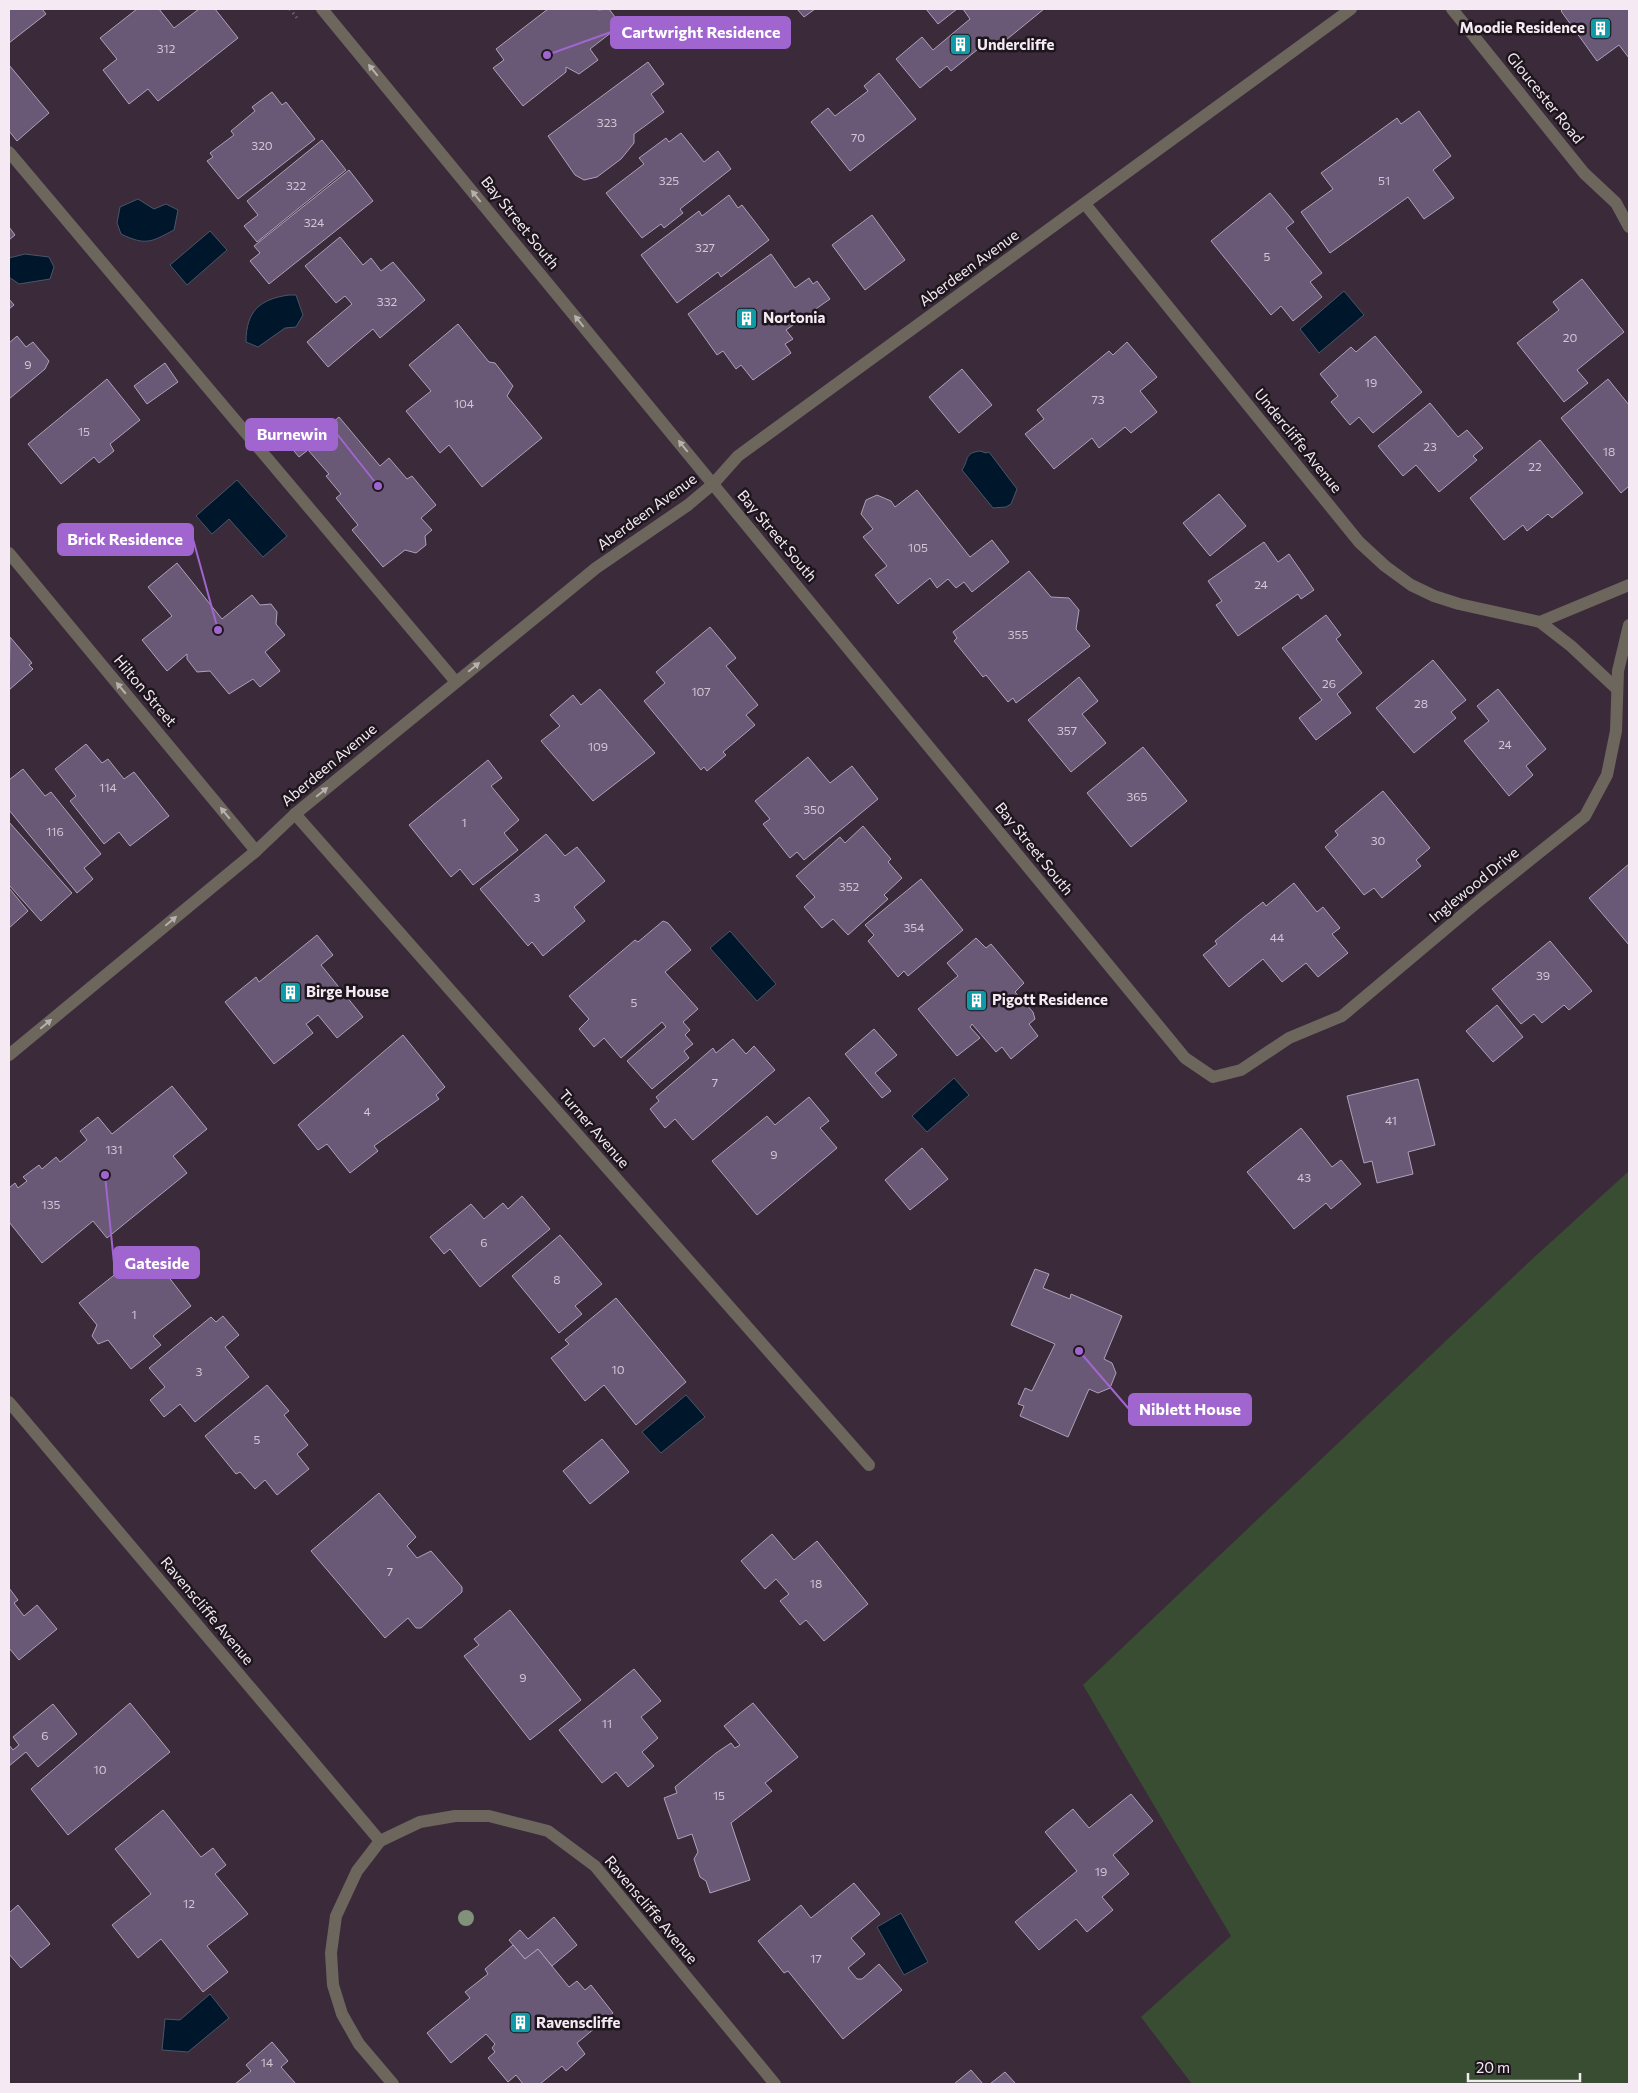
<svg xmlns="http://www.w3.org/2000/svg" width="1638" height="2093" viewBox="0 0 1638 2093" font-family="Commissioner,sans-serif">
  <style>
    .green { fill: #394d33 }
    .water { fill: #00162b; stroke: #4a5667 }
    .building { fill: #6a5877; stroke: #aea1b7 }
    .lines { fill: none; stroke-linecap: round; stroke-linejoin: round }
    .path { stroke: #827481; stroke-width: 3; stroke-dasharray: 1 4; stroke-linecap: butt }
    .lane { stroke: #6c665d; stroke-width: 12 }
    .street { stroke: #6c665d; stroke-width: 12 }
    .tree { fill: #81917a }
    .oneway { fill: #b7afb0 }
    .labels { text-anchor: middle; stroke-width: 5; stroke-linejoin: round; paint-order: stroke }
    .number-label { font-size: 12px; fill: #d2c6d5 }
    .poi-label { font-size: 15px; font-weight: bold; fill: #f5eaf4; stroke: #1e161d; text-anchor: start }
    .street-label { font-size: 15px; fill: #f5eaf4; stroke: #1e161d }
    .leader { fill: none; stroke: #a065cf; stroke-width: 2 }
    .callout-dot { fill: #a065cf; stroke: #1e161d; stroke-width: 2 }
    .callout { fill: #a065cf; stroke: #a065cf; stroke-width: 2 }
    .callout-label { font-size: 16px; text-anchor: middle; font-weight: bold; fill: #fff }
  </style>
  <rect width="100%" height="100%" fill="#3b2b3a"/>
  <polygon class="green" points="1629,1171 1629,2084 1192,2084 1141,2017 1231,1936 1083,1685 1528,1263"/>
  <g class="water">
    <path d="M138,199L154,209L166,204L178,210L174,230C151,242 146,246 121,234L117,223L120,207Z"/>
    <polygon points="210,231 227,250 187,285 170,265"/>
    <polygon points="25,254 49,257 54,267 50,279 19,284 9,277 9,258"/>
    <polygon points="1344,291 1364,315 1319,353 1300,329"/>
    <path d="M289,295H296L303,315L296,327L285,328L258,347L246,342C246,311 260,299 289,295Z"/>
    <path d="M980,451L986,453L989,452L1017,489L1011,504L1006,507L993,508L962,470C969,460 964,453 980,451Z"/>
    <polygon points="237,480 287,536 263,557 229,519 212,534 196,516"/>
    <polygon points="730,931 776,984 757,1001 710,948"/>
    <polygon points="954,1078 969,1095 927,1132 912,1116"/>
    <polygon points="686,1395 705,1417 661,1453 642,1432"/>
    <polygon points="901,1913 928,1962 904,1975 877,1927"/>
    <polygon points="210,1994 229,2018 188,2052 162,2050 165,2019 180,2020"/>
  </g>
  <g class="building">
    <polygon points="9,9 42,9 46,14 9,43"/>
    <polygon points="137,9 159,9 174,28 199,9 215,9 238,38 158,101 148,89 129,104 103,70 117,59 100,38"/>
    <polygon points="548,9 597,9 598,10 609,9 621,25 590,49 598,60 579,74 566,67 566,72 523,106 493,68 504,60 496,49"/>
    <polygon points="797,9 815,9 804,17"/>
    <polygon points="926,9 957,9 938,24"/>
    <polygon points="963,9 1044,9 995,49 988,41 951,71 947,66 920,88 896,59 922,37 933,50 970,19"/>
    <polygon points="1563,9 1629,9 1629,58 1619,45 1597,61 1561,11"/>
    <polygon points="648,62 664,84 651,94 664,112 634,134 634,143 621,159 597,177 584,180 575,175 548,136"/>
    <polygon points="9,65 49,113 17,141 9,131"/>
    <polygon points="879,73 916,119 850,171 811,122 828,108 835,116 868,91 864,86"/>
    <polygon points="272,92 282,105 286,102 315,139 238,199 207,161 213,157 210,153 234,135 231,131 255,111 252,107"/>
    <polygon points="1419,111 1451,156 1433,170 1454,198 1424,219 1408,197 1330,253 1301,212 1333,189 1321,173 1397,118 1401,124"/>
    <polygon points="681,133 704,162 718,151 731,169 680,209 683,213 664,228 661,224 642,238 606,193 644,164 639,158 666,138 669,142"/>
    <polygon points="322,140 346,170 257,242 244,226 258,215 247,201"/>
    <polygon points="349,170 373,201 269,284 250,261 260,253 254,246"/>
    <polygon points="1270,193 1294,222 1286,228 1322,273 1310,282 1322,297 1293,321 1281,306 1271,315 1211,241"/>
    <polygon points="729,195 738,208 742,205 769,240 721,277 718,272 677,303 641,255 699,211 702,216"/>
    <polygon points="872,215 905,260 865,290 832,245"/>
    <polygon points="9,227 15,235 9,240"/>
    <polygon points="340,237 363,265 371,258 381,271 393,262 425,300 380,338 373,329 328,367 307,342 352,304 345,296 336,303 305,266"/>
    <polygon points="771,254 795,288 809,278 813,284 817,281 830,299 786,330 793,339 785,344 791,353 753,380 741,365 736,369 723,351 717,355 688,314"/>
    <polygon points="1582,279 1624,332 1577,370 1588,383 1564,402 1517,343 1559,310 1553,302"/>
    <polygon points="9,299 14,305 9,309"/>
    <polygon points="458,324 489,362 495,363 513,386 507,396 542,438 482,487 449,445 440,453 406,411 431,391 409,365"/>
    <polygon points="17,336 26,347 33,342 49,361 45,369 9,399 9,343"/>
    <polygon points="1375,336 1422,392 1373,433 1359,417 1350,425 1331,402 1338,396 1320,374 1351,347 1356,352"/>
    <polygon points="1127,342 1157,377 1140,391 1157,412 1131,433 1125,427 1099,448 1092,438 1054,469 1025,434 1044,419 1037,410 1109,351 1113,355"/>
    <polygon points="165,363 178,382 147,404 134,386"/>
    <polygon points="962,369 992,405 959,433 929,397"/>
    <polygon points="107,379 140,420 110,444 114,451 99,463 94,457 61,484 28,444"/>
    <polygon points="1608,379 1629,405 1629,486 1621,493 1561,418"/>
    <polygon points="1430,403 1458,437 1467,430 1483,448 1473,456 1477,460 1439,492 1416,465 1403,476 1378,446"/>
    <polygon points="339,417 380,466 389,458 407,479 412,476 436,505 421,518 432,530 425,536 426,545 416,553 405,550 383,567 352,530 358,525 336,498 341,494 326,476 329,474 308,450 299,457 279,433 290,423 308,443"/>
    <polygon points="1540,440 1583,493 1552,518 1548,514 1527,531 1523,525 1504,540 1470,498"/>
    <polygon points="917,490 970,557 992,540 1009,562 972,592 964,582 956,588 948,579 937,588 930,578 898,604 875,575 887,566 863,537 873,529 861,514 866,500 877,495 891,501 895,507"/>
    <polygon points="1219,494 1246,526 1210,556 1183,523"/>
    <polygon points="1264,542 1278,562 1289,554 1314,590 1301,599 1298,594 1238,636 1216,605 1222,601 1208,581"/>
    <polygon points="177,563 222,619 252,595 260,605 271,604 277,612 276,624 285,635 265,652 280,671 260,687 253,679 229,694 210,671 197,672 187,659 187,654 167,671 142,640 172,616 148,587"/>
    <polygon points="1029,571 1051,597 1069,598 1079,610 1076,629 1090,646 1016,703 1013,698 1008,702 986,675 983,677 954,641 957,638 953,632"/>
    <polygon points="1326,615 1341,635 1336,639 1362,673 1337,694 1351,713 1316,740 1299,718 1322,700 1282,648"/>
    <polygon points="710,627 736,658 726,666 758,705 746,715 755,725 723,752 726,755 707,771 704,767 701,770 644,701 665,683 656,672"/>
    <polygon points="10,637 32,663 29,665 33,669 9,690"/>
    <polygon points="1433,660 1466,700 1451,712 1456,718 1414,753 1376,708"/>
    <polygon points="1079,677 1098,701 1082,714 1106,743 1071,772 1028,720"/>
    <polygon points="600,689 655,753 593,801 541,741 560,726 550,715 573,695 581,705"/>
    <polygon points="1498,689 1546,749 1526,766 1533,775 1509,796 1464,741 1489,721 1477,706"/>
    <polygon points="86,744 102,763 108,759 124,779 134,772 169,816 130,846 119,832 104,844 70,801 76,796 55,769"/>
    <polygon points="1143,747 1187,801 1131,847 1087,793"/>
    <polygon points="808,757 830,783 852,766 878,799 804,860 797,852 790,858 763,824 770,819 755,801"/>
    <polygon points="488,760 502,778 491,786 519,820 504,833 518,850 473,885 460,869 451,877 409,825"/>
    <polygon points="23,769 45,796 51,792 101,854 84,868 93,879 77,893 9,810 9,780"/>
    <polygon points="1383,791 1430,848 1416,860 1421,866 1382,898 1374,888 1364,895 1325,847 1338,835 1335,831"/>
    <polygon points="9,822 72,893 41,921 9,885"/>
    <polygon points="863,826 891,859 888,862 902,878 884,895 888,899 848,935 833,919 822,928 804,907 815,897 796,876 840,837 845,843"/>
    <polygon points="546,834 565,856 577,847 605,881 574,907 585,921 543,956 532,942 528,946 480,889"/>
    <polygon points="1629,864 1629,945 1589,898"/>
    <polygon points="921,879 963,930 908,976 904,971 898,977 868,941 874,935 865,925"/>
    <polygon points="1294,883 1317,912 1323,907 1340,928 1332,934 1348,953 1318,977 1306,963 1282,982 1263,959 1229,987 1203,955 1217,944 1215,941 1244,917 1263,902 1266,906"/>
    <polygon points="9,888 28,911 9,928"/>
    <polygon points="663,921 668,923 691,950 665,972 698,1009 683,1022 690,1030 685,1035 693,1044 684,1051 689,1058 652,1089 627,1061 666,1027 662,1022 621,1058 604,1038 594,1047 579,1029 589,1019 569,996 635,940 638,942"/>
    <polygon points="317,935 333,955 321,965 363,1017 337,1038 318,1015 306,1024 313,1033 274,1064 225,1002 256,977 259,982"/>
    <polygon points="976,938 986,948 991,944 1024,983 1015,992 1033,1012 1035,1019 1029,1024 1038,1036 1011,1059 1002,1047 996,1052 972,1024 970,1027 980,1038 957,1056 918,1009 958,976 947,963"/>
    <polygon points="1550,941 1592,991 1569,1010 1564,1005 1542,1023 1534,1014 1521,1024 1492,989"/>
    <polygon points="1497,1005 1523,1037 1493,1062 1466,1031"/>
    <polygon points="874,1029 897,1055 875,1073 891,1091 882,1098 845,1054"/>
    <polygon points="403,1035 445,1087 436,1095 439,1099 374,1146 378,1151 350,1173 327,1144 318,1150 298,1125"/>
    <polygon points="733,1039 746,1054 754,1046 775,1070 693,1140 675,1119 665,1128 650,1109 659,1101 656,1097 713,1048 716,1053"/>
    <polygon points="1418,1079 1435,1145 1408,1152 1413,1174 1377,1183 1372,1161 1364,1163 1347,1096"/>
    <polygon points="172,1086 207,1129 173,1156 187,1173 107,1238 93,1221 42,1263 9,1222 9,1188 15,1183 18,1188 27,1181 23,1177 39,1165 42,1169 56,1157 60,1162 87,1140 80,1131 98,1117 112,1134"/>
    <polygon points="809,1097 829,1121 820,1128 837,1148 757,1215 712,1161 767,1116 775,1125"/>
    <polygon points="1301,1128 1332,1167 1341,1160 1361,1184 1331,1209 1326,1203 1294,1229 1247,1172"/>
    <polygon points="922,1148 948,1179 910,1210 885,1180"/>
    <polygon points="522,1196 550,1229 480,1287 450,1249 444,1254 430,1237 471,1204 484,1219 503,1203 508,1209"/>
    <polygon points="560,1235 602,1284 575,1306 582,1314 559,1333 512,1276"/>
    <polygon points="147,1249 191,1306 153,1336 161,1345 131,1369 108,1340 98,1344 92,1336 97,1325 79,1303"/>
    <polygon points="1035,1269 1049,1274 1043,1288 1070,1299 1071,1294 1122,1316 1104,1359 1112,1363 1116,1373 1110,1388 1098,1393 1089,1389 1068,1437 1020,1416 1024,1406 1018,1404 1025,1388 1032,1391 1055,1344 1011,1325"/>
    <polygon points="616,1298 686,1382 636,1425 604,1385 585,1401 551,1358 569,1344 565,1340"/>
    <polygon points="223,1316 239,1335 225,1347 249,1377 195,1422 180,1404 164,1417 150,1400 165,1387 149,1368 211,1317 216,1322"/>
    <polygon points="267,1385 289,1411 284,1415 308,1445 297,1454 309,1469 277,1495 265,1480 255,1489 240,1472 236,1474 205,1436"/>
    <polygon points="602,1439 629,1472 590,1504 563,1471"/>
    <polygon points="379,1493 416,1537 407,1546 417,1558 431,1551 462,1587 462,1592 421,1628 416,1628 408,1618 385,1638 311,1551"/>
    <polygon points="772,1534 794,1560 817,1541 868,1604 824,1641 806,1620 800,1625 780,1601 789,1594 776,1579 765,1589 741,1561"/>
    <polygon points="9,1588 18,1600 14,1603 24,1616 37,1605 57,1629 19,1660 9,1648"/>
    <polygon points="510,1610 581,1700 530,1740 464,1656 479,1645 474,1639"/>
    <polygon points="634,1669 661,1701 641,1717 658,1738 642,1752 654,1766 628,1787 616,1772 602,1783 559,1730"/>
    <polygon points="130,1703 170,1752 68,1835 31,1789"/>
    <polygon points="753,1703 798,1757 765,1783 772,1791 731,1823 750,1880 710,1893 706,1881 700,1877 694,1859 698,1852 692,1834 678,1839 664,1798 677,1793 675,1787 716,1753 731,1743 735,1748 740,1745 724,1726"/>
    <polygon points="53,1704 77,1734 38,1767 26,1752 9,1766 9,1745 13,1750 19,1745 13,1737"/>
    <polygon points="1131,1794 1153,1821 1113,1855 1129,1874 1102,1897 1113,1910 1087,1932 1076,1919 1039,1950 1015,1922 1077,1871 1045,1832 1073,1809 1089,1828"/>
    <polygon points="163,1810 201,1857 213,1848 226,1865 215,1874 248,1914 207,1946 228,1972 203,1992 161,1939 138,1958 112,1925 151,1894 115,1849"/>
    <polygon points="854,1883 880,1914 851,1938 865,1954 848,1968 857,1979 862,1979 879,1964 902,1990 843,2039 788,1971 784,1973 758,1941 801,1905 811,1918"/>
    <polygon points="18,1905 50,1944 21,1968 9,1954 9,1913"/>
    <polygon points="554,1917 577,1945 552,1966 538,1949 525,1959 509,1940 520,1930 528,1939"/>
    <polygon points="513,1945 525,1959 538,1949 569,1987 577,1981 585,1990 591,1985 613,2013 577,2043 585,2054 566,2071 562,2066 540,2084 523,2084 516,2075 508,2082 488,2058 495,2052 492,2048 495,2044 486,2034 451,2063 427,2033 470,1998 465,1992 488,1974 485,1969"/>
    <polygon points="272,2042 288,2061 281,2067 296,2084 235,2084 251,2071 246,2065"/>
    <polygon points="971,2070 983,2084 954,2084"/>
    <polygon points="1005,2072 1016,2084 990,2084"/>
  </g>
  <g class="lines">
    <polyline class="path" points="290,9 297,18"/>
    <polyline class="lane" points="9,152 456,682"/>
    <g class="street">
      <polyline points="322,9 1185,1058 1213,1077 1241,1070 1289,1038 1342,1016 1480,900 1585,816 1607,775 1616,731 1618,671 1629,625"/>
      <polyline points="1452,9 1584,173 1616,203 1629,227"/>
      <polyline points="1085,204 1359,542 1385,566 1411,585 1434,596 1459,604 1540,622 1571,646 1617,689"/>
      <polyline points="9,553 256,851"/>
      <polyline points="1540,622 1629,585"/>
      <polyline points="295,814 869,1465"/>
      <polyline points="9,1055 256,851 295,814 596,568 688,505 713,484 738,456 1351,9"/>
      <polyline points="9,1402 380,1841"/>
      <polyline points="393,2084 359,2044 342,2014 333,1985 331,1953 336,1916 357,1871 380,1841 420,1822 455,1816 489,1816 548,1831 595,1866 775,2084"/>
    </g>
  </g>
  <circle class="tree" cx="466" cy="1918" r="8"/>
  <defs><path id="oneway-solid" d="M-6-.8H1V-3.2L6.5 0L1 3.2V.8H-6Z" transform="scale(1.25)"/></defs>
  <g class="oneway">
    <use href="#oneway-solid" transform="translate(373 70) rotate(-129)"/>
    <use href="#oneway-solid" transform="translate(476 196) rotate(-129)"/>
    <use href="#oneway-solid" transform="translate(579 321) rotate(-129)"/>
    <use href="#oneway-solid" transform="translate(683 446) rotate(-129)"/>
    <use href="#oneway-solid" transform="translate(474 667) rotate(-39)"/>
    <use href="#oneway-solid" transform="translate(121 688) rotate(-130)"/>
    <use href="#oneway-solid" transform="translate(322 792) rotate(-39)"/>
    <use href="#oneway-solid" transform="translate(225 813) rotate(-130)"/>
    <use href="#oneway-solid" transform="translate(171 921) rotate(-40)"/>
    <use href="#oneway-solid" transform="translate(46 1024) rotate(-40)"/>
  </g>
  <defs>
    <symbol id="building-square" viewBox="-11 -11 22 22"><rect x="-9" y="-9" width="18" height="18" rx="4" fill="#0f9aa8" stroke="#1e161d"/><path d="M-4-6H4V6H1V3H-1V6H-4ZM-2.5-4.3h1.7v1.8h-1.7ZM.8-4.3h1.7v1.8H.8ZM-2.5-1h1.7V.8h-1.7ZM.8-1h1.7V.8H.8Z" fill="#fff"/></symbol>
  </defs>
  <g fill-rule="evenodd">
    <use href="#building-square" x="1588" y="16" width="25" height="25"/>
    <use href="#building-square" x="948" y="32" width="25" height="25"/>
    <use href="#building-square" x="734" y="306" width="25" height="25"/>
    <use href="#building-square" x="278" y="980" width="25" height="25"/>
    <use href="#building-square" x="964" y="988" width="25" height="25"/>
    <use href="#building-square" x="508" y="2010" width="25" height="25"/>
  </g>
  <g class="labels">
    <g class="number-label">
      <text x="166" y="53">312</text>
      <text x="607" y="127">323</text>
      <text x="858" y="142">70</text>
      <text x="262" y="150">320</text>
      <text x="669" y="185">325</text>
      <text x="1384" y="185">51</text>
      <text x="296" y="190">322</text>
      <text x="314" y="227">324</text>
      <text x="705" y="252">327</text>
      <text x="1267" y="261">5</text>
      <text x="387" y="306">332</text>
      <text x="1570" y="342">20</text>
      <text x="28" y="369">9</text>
      <text x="1371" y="387">19</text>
      <text x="1098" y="404">73</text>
      <text x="464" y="408">104</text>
      <text x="84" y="436">15</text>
      <text x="1430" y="451">23</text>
      <text x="1609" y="456">18</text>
      <text x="1535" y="471">22</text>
      <text x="918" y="552">105</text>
      <text x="1261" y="589">24</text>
      <text x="1018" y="639">355</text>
      <text x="1329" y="688">26</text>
      <text x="701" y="696">107</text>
      <text x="1421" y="708">28</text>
      <text x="1067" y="735">357</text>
      <text x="1505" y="749">24</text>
      <text x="598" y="751">109</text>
      <text x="108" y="792">114</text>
      <text x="1137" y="801">365</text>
      <text x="814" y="814">350</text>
      <text x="464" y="827">1</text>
      <text x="55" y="836">116</text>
      <text x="1378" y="845">30</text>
      <text x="849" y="891">352</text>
      <text x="537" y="902">3</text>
      <text x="914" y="932">354</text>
      <text x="1277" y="942">44</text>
      <text x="1543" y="980">39</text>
      <text x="634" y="1007">5</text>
      <text x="715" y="1087">7</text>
      <text x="367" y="1116">4</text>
      <text x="1391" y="1125">41</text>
      <text x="114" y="1154">131</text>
      <text x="774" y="1159">9</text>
      <text x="1304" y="1182">43</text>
      <text x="51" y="1209">135</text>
      <text x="484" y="1247">6</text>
      <text x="557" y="1284">8</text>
      <text x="134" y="1319">1</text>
      <text x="618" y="1374">10</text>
      <text x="199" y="1376">3</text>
      <text x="257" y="1444">5</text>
      <text x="390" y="1576">7</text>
      <text x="816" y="1588">18</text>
      <text x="523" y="1682">9</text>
      <text x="607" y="1728">11</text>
      <text x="45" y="1740">6</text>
      <text x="100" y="1774">10</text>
      <text x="719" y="1800">15</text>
      <text x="1101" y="1876">19</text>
      <text x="189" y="1908">12</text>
      <text x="816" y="1963">17</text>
      <text x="267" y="2067">14</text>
    </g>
    <g class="poi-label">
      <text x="1585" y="33" text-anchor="end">Moodie Residence</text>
      <text x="977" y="50">Undercliffe</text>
      <text x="763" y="323">Nortonia</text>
      <text x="306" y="997">Birge House</text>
      <text x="992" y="1005">Pigott Residence</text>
      <text x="536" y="2028">Ravenscliffe</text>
    </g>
    <g class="street-label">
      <text transform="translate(1545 98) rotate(51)" y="5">Gloucester Road</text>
      <text transform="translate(520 223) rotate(51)" y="5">Bay Street South</text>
      <text transform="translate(969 268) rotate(-36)" y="5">Aberdeen Avenue</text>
      <text transform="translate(1298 441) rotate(51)" y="5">Undercliffe Avenue</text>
      <text transform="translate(647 512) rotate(-36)" y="5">Aberdeen Avenue</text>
      <text transform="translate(777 536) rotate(50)" y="5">Bay Street South</text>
      <text transform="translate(145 691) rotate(50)" y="5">Hilton Street</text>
      <text transform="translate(329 765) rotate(-40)" y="5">Aberdeen Avenue</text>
      <text transform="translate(1034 849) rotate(51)" y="5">Bay Street South</text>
      <text transform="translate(1474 885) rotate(-39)" y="5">Inglewood Drive</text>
      <text transform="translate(594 1129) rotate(49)" y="5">Turner Avenue</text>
      <text transform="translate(207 1611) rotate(50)" y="5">Ravenscliffe Avenue</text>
      <text transform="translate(651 1910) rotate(50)" y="5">Ravenscliffe Avenue</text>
    </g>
  </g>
  <path class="leader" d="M547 55L611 32M378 486L337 434M218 630L193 539M105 1175L114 1263M1079 1351L1129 1409"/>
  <g class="callout-dot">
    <circle cx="547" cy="55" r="5"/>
    <circle cx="378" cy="486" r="5"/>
    <circle cx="218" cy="630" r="5"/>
    <circle cx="105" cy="1175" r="5"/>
    <circle cx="1079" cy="1351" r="5"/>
  </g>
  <g class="callout">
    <rect x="611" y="17" width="179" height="31" rx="5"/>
    <rect x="246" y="419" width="91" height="31" rx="5"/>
    <rect x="58" y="524" width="135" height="31" rx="5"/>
    <rect x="114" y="1247" width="85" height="31" rx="5"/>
    <rect x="1129" y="1394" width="122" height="31" rx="5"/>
  </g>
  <g class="callout-label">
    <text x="701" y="38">Cartwright Residence</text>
    <text x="292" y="440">Burnewin</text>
    <text x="125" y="545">Brick Residence</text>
    <text x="157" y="1269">Gateside</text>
    <text x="1190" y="1415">Niblett House</text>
  </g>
  <rect width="1638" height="2093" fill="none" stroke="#f5eaf4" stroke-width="20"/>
  <path d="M1468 2073v8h112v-8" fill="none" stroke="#f5eaf4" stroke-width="2.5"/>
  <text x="1476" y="2073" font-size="15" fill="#f5eaf4" stroke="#1e161d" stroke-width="4" paint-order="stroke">20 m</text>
</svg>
